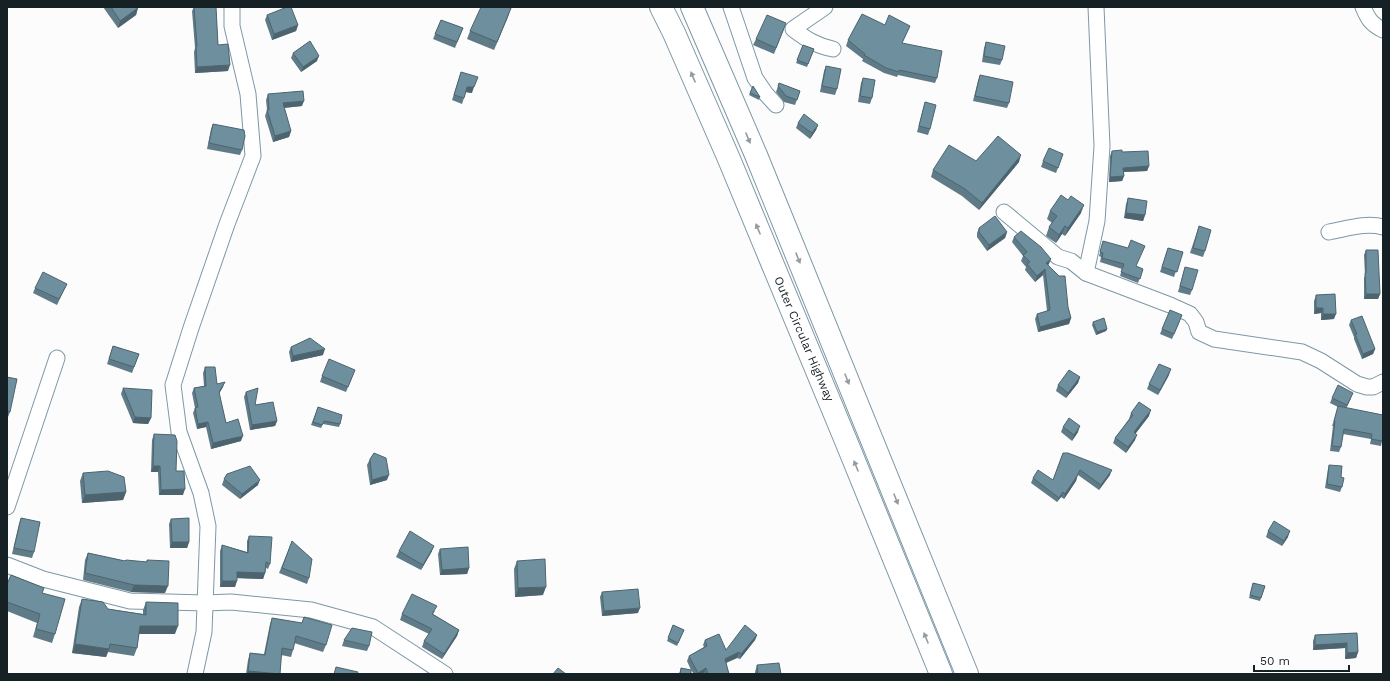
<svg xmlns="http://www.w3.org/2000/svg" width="1390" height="681" viewBox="0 0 1390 681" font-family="'Work Sans',sans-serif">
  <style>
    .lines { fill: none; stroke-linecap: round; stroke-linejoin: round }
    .street-casing { stroke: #7d98a5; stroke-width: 17 }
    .highway-casing { stroke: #7d98a5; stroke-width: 24 }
    .street { stroke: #fff; stroke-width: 15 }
    .highway { stroke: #fff; stroke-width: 22 }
    .wall { fill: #5f7b88 }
    .shaded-wall { fill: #4d646f }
    .building { fill: #6e8f9e; stroke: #4d646f }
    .oneway { fill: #969b9d }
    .labels { text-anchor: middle; stroke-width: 3.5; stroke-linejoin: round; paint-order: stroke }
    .street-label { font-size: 12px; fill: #162126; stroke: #fff }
  </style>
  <rect width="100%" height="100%" fill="#fcfcfc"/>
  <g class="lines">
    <defs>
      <g id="street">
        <polyline points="731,7 755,78 766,94 776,105"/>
        <path d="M825,7L793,29C806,39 817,46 833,49"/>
        <polyline points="1096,7 1102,146 1097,221 1086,273 1170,305 1190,314 1196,322 1199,332 1214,339 1302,352 1321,361 1357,384 1367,387 1373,387 1383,382"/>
        <path d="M1363,7C1368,19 1371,24 1383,30"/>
        <polyline points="1004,212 1058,257 1071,261 1086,273"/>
        <path d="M1329,232C1346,229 1366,222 1383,227"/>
        <polyline points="7,507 57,358"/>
        <polyline points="7,565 43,579 130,601 205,603 231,602 311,610 373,627 445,674"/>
        <polyline points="195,674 204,632 208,526 201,493 179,432 173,385 191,328 227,224 253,156 248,94 232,26 232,7"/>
      </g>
      <g id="highway">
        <polyline points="661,7 674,33 729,159 846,441 941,674"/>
        <polyline points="692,7 756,155 967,674"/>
      </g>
    </defs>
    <use href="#street" class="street-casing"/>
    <use href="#highway" class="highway-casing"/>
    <use href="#street" class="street"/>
    <use href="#highway" class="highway"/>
  </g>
  <g class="wall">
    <polygon points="103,7 138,7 136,15 118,28"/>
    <polygon points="194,7 216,7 218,45 228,71 195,73 194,52 195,48 192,11"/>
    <polygon points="511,8 494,50 467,39 470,31"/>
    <polygon points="267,15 298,25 296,31 272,40 265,20"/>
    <polygon points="441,20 463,28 455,48 433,39"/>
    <polygon points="885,25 910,26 902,43 937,78 935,83 898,75 897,77 884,73 862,61 863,59 846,46 848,40"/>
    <polygon points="784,29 774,54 753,45 756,39"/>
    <polygon points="986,42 1002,60 1000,65 982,62 984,48"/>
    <polygon points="803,45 814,49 807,67 796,63"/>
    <polygon points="293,53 317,61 301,72 291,58"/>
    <polygon points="826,66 837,89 835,95 820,92 824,71"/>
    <polygon points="461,72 472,93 466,92 462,104 452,100"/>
    <polygon points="980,75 1009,103 1007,108 973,101 978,81"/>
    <polygon points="863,78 872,98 870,104 858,102 861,83"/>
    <polygon points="779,83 800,91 795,105 784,102 776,92"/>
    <polygon points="753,86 760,97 759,100 749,95"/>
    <polygon points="268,94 302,106 284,108 291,131 289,137 273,142 265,116 267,110 266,100"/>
    <polygon points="925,102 930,129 928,135 917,132"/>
    <polygon points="798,123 818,125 816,130 810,139 796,128"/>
    <polygon points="213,124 242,150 240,155 207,149 211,129"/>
    <polygon points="1112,151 1122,152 1149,166 1147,171 1124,172 1124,176 1122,181 1109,182 1110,156"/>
    <polygon points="1063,154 1056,173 1041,167 1043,161"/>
    <polygon points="1019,162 979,210 962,196 931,177 933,170"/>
    <polygon points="1128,198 1145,215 1143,221 1124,218 1126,204"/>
    <polygon points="1068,200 1081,213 1065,236 1062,234 1056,243 1046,236 1049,227 1052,223 1047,219 1050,211"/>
    <polygon points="1199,226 1205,251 1203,257 1190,253"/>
    <polygon points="979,228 1007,232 1005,238 987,251 977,237 977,233"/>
    <polygon points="1014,237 1049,264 1048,265 1068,307 1071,318 1069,324 1038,332 1035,319 1037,314 1047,311 1043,275 1035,282 1025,270 1026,267 1021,261 1023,256 1012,242"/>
    <polygon points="1103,241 1136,267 1143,269 1138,283 1120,276 1122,269 1100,262 1101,257 1099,256"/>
    <polygon points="1168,248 1183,252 1174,277 1160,272"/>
    <polygon points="1366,250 1380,294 1378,299 1364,299 1364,278 1365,275 1364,255"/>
    <polygon points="1185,267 1192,290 1190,295 1178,292"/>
    <polygon points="67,284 57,305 33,293 35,288"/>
    <polygon points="1316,295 1334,319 1321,320 1321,313 1314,314 1314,301"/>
    <polygon points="1351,320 1375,349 1373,354 1362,359 1354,339 1354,337 1349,325"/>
    <polygon points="1180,321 1172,339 1160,334 1162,329"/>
    <polygon points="1093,322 1107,329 1106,331 1096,335 1092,325"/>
    <polygon points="113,346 139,354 132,373 107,364"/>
    <polygon points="291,347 323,355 291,362 289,352"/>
    <polygon points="205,367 217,384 223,387 219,393 226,423 241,441 211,449 206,427 197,429 193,413 195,408 192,393 194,388 204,386 203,373"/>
    <polygon points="355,370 346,392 320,382 322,376"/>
    <polygon points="1169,375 1158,395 1147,389 1149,384"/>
    <polygon points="7,377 10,412 8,417 7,417"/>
    <polygon points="1080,377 1078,383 1066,398 1056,391 1058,385"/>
    <polygon points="123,388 151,418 148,424 133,423 121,394"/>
    <polygon points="246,392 255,405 277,421 275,426 250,430 244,397"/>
    <polygon points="1332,398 1351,398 1346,408 1382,441 1381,446 1370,444 1371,439 1343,434 1341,447 1339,452 1330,451 1333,426 1332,426 1338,407 1330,403"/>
    <polygon points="318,407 340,424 339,427 323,424 321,428 311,425"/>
    <polygon points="1131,413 1149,416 1136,433 1135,440 1126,453 1113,443 1115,438 1129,419"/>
    <polygon points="1063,427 1078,432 1072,441 1061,432"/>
    <polygon points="154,434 183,495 159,495 158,472 151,472 152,440"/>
    <polygon points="1063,453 1110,475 1099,490 1078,475 1076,481 1064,499 1061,497 1057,502 1031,483 1033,478 1053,480"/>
    <polygon points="370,459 387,480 370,485 367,465"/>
    <polygon points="1329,465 1341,477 1342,487 1340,492 1325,488 1328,469"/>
    <polygon points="83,473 126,492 123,500 82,503 80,481"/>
    <polygon points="224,479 258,485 240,499 222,485"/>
    <polygon points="21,518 34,552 32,558 12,554 19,524"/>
    <polygon points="171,519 189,542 187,548 170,548 169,524"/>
    <polygon points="1268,531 1288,537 1282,546 1266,537"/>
    <polygon points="249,536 270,564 268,569 266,568 265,573 263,579 237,578 235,587 220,587 220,551 222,545 247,552 247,541"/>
    <polygon points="292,541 309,578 307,584 279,573"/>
    <polygon points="440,549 469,568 467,574 440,575 438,554"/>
    <polygon points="399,551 432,551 421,570 396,557"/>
    <polygon points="88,553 125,561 147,562 147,560 165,593 131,592 83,580 85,560"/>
    <polygon points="517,561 543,595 515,597 514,569"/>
    <polygon points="1253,583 1265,586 1260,601 1249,598"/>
    <polygon points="7,584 43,593 55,634 52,643 33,637 37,623 7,611"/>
    <polygon points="602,592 638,613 602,616 600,597"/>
    <polygon points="82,599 108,609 143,614 143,610 146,602 175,634 139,634 137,648 134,656 108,652 106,657 72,653 79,607"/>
    <polygon points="435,611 433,614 459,630 457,636 442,659 422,647 424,641 429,634 400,620 402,614"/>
    <polygon points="304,617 326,645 323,652 294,643 293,650 291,657 281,655 280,674 246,674 248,660 250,653 264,654 270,624 272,618 302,623"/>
    <polygon points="673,625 684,630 677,646 667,641"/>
    <polygon points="1357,633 1358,652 1356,658 1345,659 1345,648 1313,650 1313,641 1315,635"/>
    <polygon points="757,635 755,640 740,659 737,658 726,663 729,674 704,674 704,673 703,674 694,674 691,670 691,674 679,674 681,668 691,670 687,661 689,656 704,647 703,645 705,640 726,650"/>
    <polygon points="344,640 369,646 367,651 342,646"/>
    <polygon points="757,665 781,674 755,674 755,672"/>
  </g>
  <g class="shaded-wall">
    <polygon points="138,8 136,15 118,28 120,21"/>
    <polygon points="511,8 508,17 494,50 497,42"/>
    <polygon points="298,25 296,31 272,40 274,34"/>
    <polygon points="319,56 317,61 301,72 303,67"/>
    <polygon points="230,65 228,71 195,73 197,67"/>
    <polygon points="467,87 474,87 472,93 465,92"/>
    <polygon points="304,101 302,106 281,108 283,103"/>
    <polygon points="818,125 816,130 810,139 812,133"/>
    <polygon points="291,131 289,137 273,142 275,136"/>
    <polygon points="1021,155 1019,162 979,210 982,203"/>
    <polygon points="1149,166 1147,171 1122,172 1123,168"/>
    <polygon points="1124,176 1122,181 1109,182 1110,177"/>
    <polygon points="1084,205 1081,213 1065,236 1068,228"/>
    <polygon points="1126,213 1145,215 1143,221 1124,218"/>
    <polygon points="1065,226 1062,234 1056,243 1059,235"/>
    <polygon points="1007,232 1005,238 987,251 989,245"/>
    <polygon points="1051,259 1049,264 1044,268 1046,263"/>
    <polygon points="1045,269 1043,275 1035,282 1037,276"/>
    <polygon points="1366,294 1380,294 1378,299 1364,299"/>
    <polygon points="1316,308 1323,308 1321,313 1314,314"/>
    <polygon points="1323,314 1336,314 1334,319 1321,320"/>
    <polygon points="1071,318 1069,324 1038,332 1040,327"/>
    <polygon points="1107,329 1106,331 1096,335 1097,332"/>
    <polygon points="325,349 323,355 291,362 293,356"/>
    <polygon points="1375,349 1373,354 1362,359 1363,354"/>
    <polygon points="1171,369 1169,375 1158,395 1160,390"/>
    <polygon points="1080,377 1078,383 1066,398 1068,393"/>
    <polygon points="225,382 223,387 217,397 219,392"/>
    <polygon points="1353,393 1351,398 1345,411 1347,405"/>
    <polygon points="1151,410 1149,416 1132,438 1134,432"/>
    <polygon points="135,417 151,418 148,424 133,423"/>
    <polygon points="277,421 275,426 250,430 252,425"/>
    <polygon points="208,422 206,427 197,429 198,424"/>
    <polygon points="1080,426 1078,432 1072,441 1074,435"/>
    <polygon points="1137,435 1135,440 1126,453 1128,447"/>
    <polygon points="243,436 241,441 211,449 213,443"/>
    <polygon points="153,466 160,466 158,472 151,472"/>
    <polygon points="1112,470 1110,475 1099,490 1101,485"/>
    <polygon points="389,475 387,480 370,485 372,480"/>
    <polygon points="1077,476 1076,481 1064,499 1065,494"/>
    <polygon points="260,480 258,485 240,499 242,494"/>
    <polygon points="185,489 183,495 159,495 161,490"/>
    <polygon points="126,492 123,500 82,503 85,495"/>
    <polygon points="1063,492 1061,497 1057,502 1059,498"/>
    <polygon points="1290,531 1288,537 1282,546 1284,541"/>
    <polygon points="172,542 189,542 187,548 170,548"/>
    <polygon points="434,546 432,551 421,570 423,565"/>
    <polygon points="469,568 467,574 440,575 442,570"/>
    <polygon points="237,572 265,573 263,579 235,578"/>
    <polygon points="222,581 237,581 235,587 220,587"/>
    <polygon points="134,585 168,586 165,593 131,592"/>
    <polygon points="546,587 543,595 515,597 518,588"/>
    <polygon points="640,608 638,613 602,616 604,611"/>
    <polygon points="140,626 178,626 175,634 137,634"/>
    <polygon points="459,630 457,636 442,659 444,654"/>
    <polygon points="757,635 755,640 740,659 741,654"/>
    <polygon points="1347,643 1345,648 1313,650 1315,645"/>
    <polygon points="75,644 109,649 106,657 72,653"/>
    <polygon points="739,652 737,658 723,664 725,659"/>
    <polygon points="1358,652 1356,658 1345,659 1347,653"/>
    <polygon points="706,668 704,673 703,674 697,674 698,673"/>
    <polygon points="248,671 279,674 247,674"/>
  </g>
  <g class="building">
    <polygon points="111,7 138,7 138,8 120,21"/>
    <polygon points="194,7 216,7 218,45 228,44 230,65 197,67 196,47 197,46"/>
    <polygon points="287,7 291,7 298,25 274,34 267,15"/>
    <polygon points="481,7 507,7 511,8 497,42 470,31"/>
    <polygon points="862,14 885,25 889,15 910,26 902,43 942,51 937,78 899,70 899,72 886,68 864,55 865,54 848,40"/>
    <polygon points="767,15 786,23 776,48 756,39"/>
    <polygon points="441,20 463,28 457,42 435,34"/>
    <polygon points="310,41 319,56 303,67 293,53"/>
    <polygon points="986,42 1005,46 1002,60 984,56"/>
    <polygon points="803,45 814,49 808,64 797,60"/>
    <polygon points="826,66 841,69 837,89 822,86"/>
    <polygon points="461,72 478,77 474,87 467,87 464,98 454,95"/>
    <polygon points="980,75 1013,82 1009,103 975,96"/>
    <polygon points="863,78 875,80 872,98 860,96"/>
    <polygon points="779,83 800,91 797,100 786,96 778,86"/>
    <polygon points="753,86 760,97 750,93"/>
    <polygon points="303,91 304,101 283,103 291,131 275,136 267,110 269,110 268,94"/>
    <polygon points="925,102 936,105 930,129 919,126"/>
    <polygon points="804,114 818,125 812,133 798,123"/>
    <polygon points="213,124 244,130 245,136 242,150 209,143"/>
    <polygon points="998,136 1021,155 982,203 965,189 933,170 949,145 976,161"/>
    <polygon points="1049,148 1063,154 1058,168 1043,161"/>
    <polygon points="1122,150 1122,152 1148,151 1149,166 1123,168 1124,176 1110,177 1112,151"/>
    <polygon points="1061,195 1068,200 1071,196 1084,205 1068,228 1065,226 1059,235 1049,227 1057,216 1050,211"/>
    <polygon points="1128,198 1147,201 1145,215 1126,213"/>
    <polygon points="995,216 1007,232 989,245 979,232 979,228"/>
    <polygon points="1199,226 1211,230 1205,251 1193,248"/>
    <polygon points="1021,231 1041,247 1051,259 1046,263 1059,276 1065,276 1068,307 1071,318 1040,327 1037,314 1050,310 1045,269 1037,276 1027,264 1030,262 1023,255 1027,252 1014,237"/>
    <polygon points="1131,240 1145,246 1136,266 1143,269 1140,279 1121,272 1124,264 1102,258 1103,253 1100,252 1103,241 1128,248"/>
    <polygon points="1168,248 1183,252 1177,272 1162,267"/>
    <polygon points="1366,250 1378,250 1380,294 1366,294 1365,273 1366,273"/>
    <polygon points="1185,267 1198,270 1192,290 1180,286"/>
    <polygon points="43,272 67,284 59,299 35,288"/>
    <polygon points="1335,294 1336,314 1323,314 1323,308 1316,308 1316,295"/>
    <polygon points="1170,310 1182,315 1174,334 1162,329"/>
    <polygon points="1362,316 1375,349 1363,354 1355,334 1357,334 1351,320"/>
    <polygon points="1104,318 1107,329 1097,332 1093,322"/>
    <polygon points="310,338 325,349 293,356 291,347"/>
    <polygon points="113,346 139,354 134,367 109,359"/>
    <polygon points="329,359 355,370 348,387 322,376"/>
    <polygon points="1159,364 1171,369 1160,390 1149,384"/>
    <polygon points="205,367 215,367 217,384 225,382 219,392 226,423 238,419 243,436 213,443 208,422 198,424 195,408 198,407 194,388 206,386"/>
    <polygon points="1069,370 1080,377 1068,393 1058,385"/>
    <polygon points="7,377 17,379 10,412 7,411"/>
    <polygon points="1338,385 1353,393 1347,405 1332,398"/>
    <polygon points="123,388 152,390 151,418 135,417"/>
    <polygon points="258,388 255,405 273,402 277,421 252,425 246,392"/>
    <polygon points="1139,402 1151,410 1134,432 1137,435 1128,447 1115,438 1133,415 1131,413"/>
    <polygon points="1338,406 1383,415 1383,437 1382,441 1371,439 1372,434 1344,429 1341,447 1332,446 1335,421 1334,421"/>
    <polygon points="318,407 342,415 340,424 324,421 322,425 313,422"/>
    <polygon points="1069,418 1080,426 1074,435 1063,427"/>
    <polygon points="154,434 175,435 177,441 176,471 184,471 185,489 161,490 160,466 153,466"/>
    <polygon points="374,453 386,458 389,475 372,480 370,459"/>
    <polygon points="1063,453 1068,453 1112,470 1101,485 1080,470 1077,476 1065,494 1063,492 1059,498 1033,478 1038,470 1053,480"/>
    <polygon points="1329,465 1342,466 1341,477 1344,478 1342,487 1327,484"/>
    <polygon points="250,466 260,480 242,494 224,479 227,474"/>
    <polygon points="108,471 124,477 126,492 85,495 83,473"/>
    <polygon points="21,518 40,522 34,552 14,548"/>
    <polygon points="189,518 189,542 172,542 171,519"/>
    <polygon points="1274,521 1290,531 1284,541 1268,531"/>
    <polygon points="410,531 434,546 423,565 399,551"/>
    <polygon points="249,536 272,537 270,564 266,562 265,573 237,572 237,581 222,581 222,545 248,553"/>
    <polygon points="292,541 312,559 309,578 282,568"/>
    <polygon points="468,547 469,568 442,570 440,549"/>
    <polygon points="88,553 125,561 126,560 147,562 147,560 169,561 168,586 134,585 85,573"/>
    <polygon points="545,559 546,587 518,588 517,561"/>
    <polygon points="11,575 44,588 42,593 65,599 55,634 36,629 40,614 7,602 7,584"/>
    <polygon points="1253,583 1265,586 1261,598 1250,595"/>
    <polygon points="638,589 640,608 604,611 602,592"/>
    <polygon points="412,594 437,606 432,614 459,630 444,654 424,641 432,629 402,614"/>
    <polygon points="82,599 103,602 108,609 146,615 146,602 178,603 178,626 140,626 137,648 110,644 109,649 75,644"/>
    <polygon points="304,617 332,625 326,645 296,636 293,650 282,648 280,674 248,671 250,653 265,655 272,618 302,623"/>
    <polygon points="673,625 684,630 678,643 668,638"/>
    <polygon points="745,625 757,635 741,654 739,652 725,659 729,674 708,674 706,668 698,673 689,656 707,646 705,640 719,634 726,650"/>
    <polygon points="352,628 372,632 369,646 344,640"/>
    <polygon points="1357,633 1358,652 1347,653 1347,643 1315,645 1315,635"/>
    <polygon points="779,663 781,674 758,674 757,665"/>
    <polygon points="336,667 358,672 357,674 334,674"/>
    <polygon points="558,668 566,674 553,674"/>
    <polygon points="681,668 691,670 691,674 680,674"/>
  </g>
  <defs><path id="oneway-solid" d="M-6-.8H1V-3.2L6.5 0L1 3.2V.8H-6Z"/></defs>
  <g class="oneway">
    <use href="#oneway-solid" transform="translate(693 77) rotate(-113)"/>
    <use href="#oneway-solid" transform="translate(748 138) rotate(67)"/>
    <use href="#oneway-solid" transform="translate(758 229) rotate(-113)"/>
    <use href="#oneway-solid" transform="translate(798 258) rotate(68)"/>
    <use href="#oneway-solid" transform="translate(847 379) rotate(68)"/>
    <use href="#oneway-solid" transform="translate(856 466) rotate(-112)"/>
    <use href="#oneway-solid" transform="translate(896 499) rotate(68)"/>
    <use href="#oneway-solid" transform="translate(926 638) rotate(-112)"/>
  </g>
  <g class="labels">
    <g class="street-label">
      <text transform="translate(804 339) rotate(67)" y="4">Outer Circular Highway</text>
    </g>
  </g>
  <rect width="1390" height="681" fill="none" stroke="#162126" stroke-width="16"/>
  <path d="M1254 665v6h95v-6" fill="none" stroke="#162126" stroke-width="2"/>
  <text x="1260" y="665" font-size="12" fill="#162126" stroke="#ffffff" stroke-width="3" paint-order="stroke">50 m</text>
</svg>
